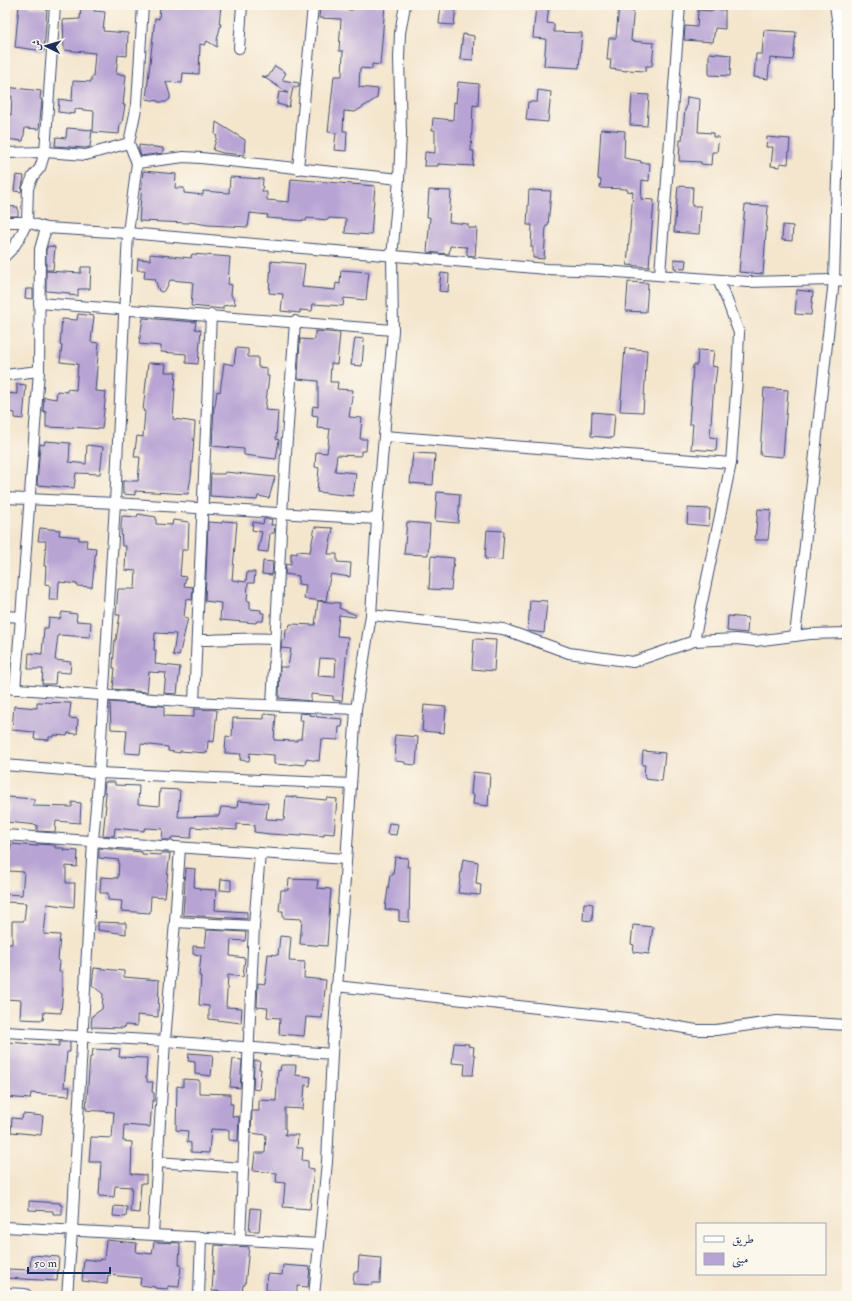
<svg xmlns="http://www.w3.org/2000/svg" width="852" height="1301" viewBox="0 0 852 1301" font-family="'IM FELL Double Pica',Amiri,serif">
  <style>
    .building { fill: #b8a4d4; fill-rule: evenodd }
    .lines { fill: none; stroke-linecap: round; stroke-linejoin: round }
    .street-casing { stroke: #3c4a6f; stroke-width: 12 }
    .secondary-casing { stroke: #3c4a6f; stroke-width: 16 }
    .street { stroke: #fff; stroke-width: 10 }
    .secondary { stroke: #fff; stroke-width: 14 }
  </style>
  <rect width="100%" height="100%" fill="#fbf7ec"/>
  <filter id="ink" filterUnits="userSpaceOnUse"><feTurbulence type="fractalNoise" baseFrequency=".025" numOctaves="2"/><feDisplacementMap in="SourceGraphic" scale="8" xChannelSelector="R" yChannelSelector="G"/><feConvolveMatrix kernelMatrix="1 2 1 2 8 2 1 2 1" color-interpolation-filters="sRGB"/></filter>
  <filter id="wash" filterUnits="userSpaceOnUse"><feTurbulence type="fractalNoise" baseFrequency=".012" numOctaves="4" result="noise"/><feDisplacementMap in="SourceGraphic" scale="16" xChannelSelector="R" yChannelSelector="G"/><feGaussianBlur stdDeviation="0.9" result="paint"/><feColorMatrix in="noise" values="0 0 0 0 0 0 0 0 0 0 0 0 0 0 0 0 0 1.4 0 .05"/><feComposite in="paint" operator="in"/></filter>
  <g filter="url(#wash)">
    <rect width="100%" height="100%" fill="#f4e6cd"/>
    <g id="blocks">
      <g class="building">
        <polygon points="19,5 30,5 30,7 47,9 44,51 15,47"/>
        <polygon points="160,5 221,5 219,24 221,24 217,40 217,47 207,41 205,45 200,44 199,74 183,73 182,83 166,82 170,95 170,99 166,102 158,102 158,101 146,99 155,18 159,19"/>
        <polygon points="352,5 385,5 380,65 372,64 372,69 360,68 359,87 378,89 377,98 355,112 344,111 343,131 347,131 346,151 334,150 336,133 328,132 334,76 342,76 343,51 339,51 341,19 319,18 320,8 352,10"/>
        <polygon points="441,5 456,5 454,25 439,24"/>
        <polygon points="536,5 549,5 547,23 554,24 554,32 582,33 579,68 544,66 546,39 533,38"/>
        <polygon points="619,5 634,5 631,41 654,43 652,66 646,66 646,71 627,70 627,71 610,69 611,60 607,60 609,38 616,38"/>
        <polygon points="81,7 94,8 94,11 105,12 103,31 128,33 127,56 118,55 116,74 126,75 123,105 125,105 122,123 120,123 119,134 93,132 94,111 75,109 75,114 58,112 59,99 72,101 73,81 91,82 91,77 93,78 95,53 64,50 63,20 80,19"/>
        <polygon points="712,9 725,10 725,29 715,28 713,42 684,40 685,26 697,27 698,10 712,11"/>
        <polygon points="764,30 796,32 793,60 770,58 768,79 754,77 756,54 762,54"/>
        <polygon points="463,34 474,36 473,60 460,59"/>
        <polygon points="709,53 731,55 730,76 709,75"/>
        <polygon points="275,66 286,73 282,80 299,83 299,87 293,87 289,107 277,104 279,92 288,93 262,76 268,77"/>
        <polygon points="458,82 479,84 478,106 473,105 471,151 474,151 473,166 438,164 438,166 424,166 425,152 435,153 435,130 432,130 433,118 453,120 454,102 456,103"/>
        <polygon points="5,87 41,91 40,99 42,100 39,129 25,128 23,141 5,139 5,125 8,125 9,114 11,115 12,96 5,95"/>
        <polygon points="538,90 551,92 548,122 526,120 528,102 537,102"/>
        <polygon points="632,94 649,95 647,126 630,125"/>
        <polygon points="687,97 700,99 698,132 713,133 713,137 719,137 717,152 712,152 711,165 701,164 701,162 679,161 680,140 682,140 685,109 686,109"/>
        <polygon points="216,122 245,140 244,155 223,153 213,150 217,136 215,135"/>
        <polygon points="67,128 92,130 90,147 85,148 55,146 56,137 66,138"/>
        <polygon points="601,129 625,131 624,158 641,161 641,163 650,163 649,181 642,180 641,199 654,200 649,267 627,265 633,192 627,191 627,189 600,188 601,180 598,179"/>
        <polygon points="767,137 790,139 788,164 780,163 780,167 771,166 773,147 766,147"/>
        <polygon points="139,145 163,148 163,153 141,156 139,150"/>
        <polygon points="143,171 176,174 175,188 184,188 184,193 203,195 203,191 229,193 230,177 263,179 262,192 267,192 267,200 289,202 291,179 375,186 371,235 345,233 346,219 329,218 328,220 307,218 306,221 267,218 268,215 250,213 248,227 208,225 190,222 189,223 139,221"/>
        <polygon points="16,175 24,176 21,192 14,191"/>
        <polygon points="678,186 693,187 692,206 701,206 699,234 674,232"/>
        <polygon points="429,190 451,191 449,222 468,224 468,228 477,228 475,256 467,255 467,247 450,246 449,254 427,252 430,217 427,217"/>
        <polygon points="529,190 551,191 548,226 546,226 544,259 533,258 533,247 531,247 532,225 527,225"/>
        <polygon points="745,205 768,206 763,274 739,272"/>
        <polygon points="5,206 18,207 18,216 5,216"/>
        <polygon points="783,225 793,226 792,241 782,240"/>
        <polygon points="48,246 55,247 53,270 46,270 46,250"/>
        <polygon points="150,254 191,258 192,254 230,257 228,284 232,285 231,295 236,304 223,306 223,309 191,306 193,282 170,280 166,289 162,292 159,291 155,279 144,278 145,270 137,270 138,259 150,260"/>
        <polygon points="674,259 686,260 685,269 674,268"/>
        <polygon points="271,261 305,264 302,287 335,290 336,283 340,284 341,270 369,272 366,300 344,298 343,306 313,304 312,311 300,310 300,313 281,311 283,294 269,293"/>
        <polygon points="81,267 91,267 90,289 78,289 78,296 69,295 69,293 46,291 46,271 81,273"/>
        <polygon points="441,273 449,274 448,292 439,291"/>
        <polygon points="628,282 648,283 646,312 626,311"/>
        <polygon points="26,289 33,289 33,299 25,298"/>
        <polygon points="797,290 813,292 811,315 795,314"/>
        <polygon points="78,314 94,316 91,342 99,343 95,391 106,392 102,429 72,427 72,428 46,427 46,412 43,411 44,397 56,399 57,391 67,392 67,389 76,390 78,364 60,362 62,346 60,345 62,319 77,320"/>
        <polygon points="143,318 196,322 195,329 201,330 198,364 186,363 186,354 161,352 161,346 139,344"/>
        <polygon points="315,331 340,333 337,364 331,363 330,382 338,382 337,389 353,390 349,417 362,418 360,439 367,439 366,451 361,451 361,456 337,455 335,471 356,473 353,496 317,492 319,468 315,467 316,452 327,453 330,429 317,428 318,416 312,415 313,406 318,407 318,381 298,379 300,339 315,340"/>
        <polygon points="355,338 364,339 362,366 351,365"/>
        <polygon points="236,348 248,349 248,357 258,357 258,367 267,368 267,376 269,376 265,410 278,411 276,439 279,440 276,459 244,455 244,449 212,446 214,406 215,406 217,391 220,392 224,363 234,365"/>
        <polygon points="625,348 647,350 643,412 620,411"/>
        <polygon points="698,350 714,351 712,366 717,367 715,384 714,384 710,437 717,438 716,451 691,449 693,424 689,424 692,383 693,365 697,365"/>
        <polygon points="148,363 166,364 165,372 176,372 173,419 195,422 195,424 191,477 188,494 135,491 135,495 123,494 123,481 138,481 140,457 134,457 137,436 143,437 145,411 143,411"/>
        <polygon points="17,384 26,385 23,419 15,418 15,413 9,412 9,409 5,409 5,393 17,394"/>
        <polygon points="764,388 788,390 783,457 760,455"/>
        <polygon points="592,412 615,414 613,438 591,436"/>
        <polygon points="45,441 70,443 69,462 86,464 87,445 103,447 100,474 76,473 74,488 37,485 40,444 44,445"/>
        <polygon points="413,453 435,454 433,485 410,483"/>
        <polygon points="225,472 275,477 269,498 258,496 257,500 243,499 243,498 210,496 211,474 224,474"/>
        <polygon points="437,492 460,494 458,523 435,521"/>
        <polygon points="688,508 710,509 709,526 687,524"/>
        <polygon points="758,509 771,510 768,540 755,540"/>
        <polygon points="138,514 156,517 156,524 172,525 173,520 189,522 188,550 182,550 180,576 186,577 184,586 193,587 192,600 186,599 184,617 188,618 179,656 173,655 176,634 155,633 154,650 156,650 155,664 180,667 177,694 164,693 166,673 149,672 147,692 113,689 115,668 113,668 115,640 116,640 120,615 116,615 118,589 135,589 136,571 125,570 126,546 122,546 121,528 122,516 137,517"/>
        <polygon points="264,519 272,519 271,525 275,525 274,533 270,533 268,552 258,551 262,532 252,530 253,522 263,524"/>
        <polygon points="223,521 237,522 232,580 246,582 247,572 255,572 254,583 248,583 247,601 250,601 250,609 261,610 261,613 264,613 263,621 257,621 256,623 220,620 221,603 205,601 208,522 222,523"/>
        <polygon points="407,522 430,524 428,555 404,554"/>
        <polygon points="315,527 333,528 328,554 337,554 337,562 351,563 350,577 331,574 329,582 326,601 304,599 306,585 298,584 299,576 285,574 286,564 291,565 291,553 297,554 297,551 310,552"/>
        <polygon points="40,528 60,530 59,535 79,537 79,540 87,540 86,547 96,548 92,587 77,586 77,584 59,582 58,600 49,600 50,585 45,584 46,566 44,566 46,541 38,541"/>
        <polygon points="487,530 504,531 502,560 485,559"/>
        <polygon points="431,556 454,558 451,590 429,589"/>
        <polygon points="263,561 273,562 272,575 262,574"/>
        <polygon points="530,600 547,601 544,633 528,631"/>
        <path d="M318,601L340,603L339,608L356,615L355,617L339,615L337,636L348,637L342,701L333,700V696L311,694V701L279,698L280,667H288L291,649L281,648L282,640H285L286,629H289L290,624L315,625ZM320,658L336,659L335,677L318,676Z"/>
        <polygon points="62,612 77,614 76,621 91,622 90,637 58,635 55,660 71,662 70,673 56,672 55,684 42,684 43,669 28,669 29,653 42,654 44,628 48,628 49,618 60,619"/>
        <polygon points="728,616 748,618 747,633 727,631"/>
        <polygon points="474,639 496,640 494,671 472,669"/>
        <polygon points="37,702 71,703 69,718 78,719 77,734 68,733 67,736 54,735 54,737 49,737 49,740 34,739 35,732 12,730 14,706 37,708"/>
        <polygon points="110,702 164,706 164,716 194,717 194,709 217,710 214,742 208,741 207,753 180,751 180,753 168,751 168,747 141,744 140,754 125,753 127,730 111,729"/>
        <polygon points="424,705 446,707 444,733 422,731"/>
        <polygon points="300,713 310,714 309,715 317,716 317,717 343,719 342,727 339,727 338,740 321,739 319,761 306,759 305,765 295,764 289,765 274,764 274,755 250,753 249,761 240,760 241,754 225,753 226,736 232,737 233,718 264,719 264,714 276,715 274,740 297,741 297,739 301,739 303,720 299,720"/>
        <polygon points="395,735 418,737 416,765 405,764 405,762 395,761 396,745 394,745"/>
        <polygon points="643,751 665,753 662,781 645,779 645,776 644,776 645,765 642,765"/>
        <polygon points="473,772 490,774 488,806 473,804 474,795 471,794"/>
        <polygon points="105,782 115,782 115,785 139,786 138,804 159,806 160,789 180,790 178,817 219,816 221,807 237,808 238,801 268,803 266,819 284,820 286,796 326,800 327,798 337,799 334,834 324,833 324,836 301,834 301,836 270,834 254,832 255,825 237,824 237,830 192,827 191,838 172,837 171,840 162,840 163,829 146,828 144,829 144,831 115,828 114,836 103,835 106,805 105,805 106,793 104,793"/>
        <polygon points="8,797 34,799 34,806 72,807 72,802 81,803 80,823 56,821 55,832 37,831 37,825 7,822"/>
        <polygon points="389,823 398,824 396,835 387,834"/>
        <polygon points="11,844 37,846 37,844 55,845 55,848 64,848 63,850 78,851 77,867 66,866 66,883 75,883 74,907 47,904 44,934 60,935 58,961 60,961 59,972 62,972 62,988 63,988 61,1013 44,1012 43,1020 20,1019 21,1000 5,999 6,944 12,944 12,921 24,921 26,903 5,902 5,894 22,895 24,872 9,871"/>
        <polygon points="99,848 142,852 142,854 161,855 161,853 170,853 165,897 151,896 150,913 121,911 122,901 108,900 108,893 100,893 101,877 118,878 119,860 99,858"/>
        <polygon points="395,857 408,858 407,867 410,867 409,922 399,921 399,911 385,909 390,875 393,875"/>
        <polygon points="463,859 478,862 476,884 481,885 480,895 458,893"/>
        <polygon points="186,868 195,869 194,887 200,888 200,889 216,890 215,910 247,912 247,919 183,915"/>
        <polygon points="221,879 231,880 231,891 220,890"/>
        <polygon points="289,879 318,880 317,888 331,889 327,946 300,944 302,919 283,918 283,911 279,911 281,890 288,890"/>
        <polygon points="584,903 593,904 592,921 583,920"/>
        <polygon points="98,922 126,923 126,934 98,930"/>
        <polygon points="633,925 653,927 649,954 633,952 634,945 631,944"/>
        <polygon points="207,930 246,932 245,941 231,940 230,956 245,958 243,977 228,975 226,1007 242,1008 241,1023 209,1019 209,1006 199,1005 201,976 199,976 201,955 193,954 193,946 205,947"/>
        <polygon points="280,936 291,937 289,961 305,962 304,978 326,980 322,1018 306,1017 304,1036 279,1034 280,1018 267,1017 268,1008 257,1007 258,983 265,984 268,954 278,955"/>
        <polygon points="94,968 124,971 124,977 159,980 158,1017 137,1015 137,1026 125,1025 124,1028 91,1027 92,1016 102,1009 103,994 92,985"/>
        <polygon points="8,1042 59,1046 59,1042 70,1042 70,1052 67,1052 64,1087 70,1087 69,1096 31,1093 30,1099 5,1097"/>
        <polygon points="454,1043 469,1044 468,1046 474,1047 473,1055 475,1055 473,1075 464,1075 465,1064 452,1063"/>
        <polygon points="111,1048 120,1049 119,1057 147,1058 146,1078 147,1078 147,1082 153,1082 152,1092 154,1093 154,1101 152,1101 150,1127 124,1125 123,1141 132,1142 131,1174 146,1175 146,1183 141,1183 139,1213 130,1212 132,1187 115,1186 114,1197 99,1196 101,1162 89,1162 91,1137 112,1138 114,1112 86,1110 90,1057 92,1057 93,1049 111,1050"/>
        <polygon points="189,1053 213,1055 211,1076 195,1074 195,1062 188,1061"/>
        <polygon points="233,1059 242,1060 240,1088 230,1087"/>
        <polygon points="254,1061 260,1061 259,1069 261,1069 259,1090 253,1089"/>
        <polygon points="281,1065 296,1065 295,1075 311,1077 310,1086 305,1085 303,1109 285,1108 285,1129 286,1129 285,1135 298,1135 297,1148 303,1148 302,1160 308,1161 308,1168 314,1169 310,1209 283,1207 285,1183 276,1182 277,1173 253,1171 255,1153 265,1153 266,1135 251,1133 252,1111 259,1111 259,1100 276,1101 278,1070 280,1071"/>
        <polygon points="183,1079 199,1080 199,1093 230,1094 230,1104 233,1104 232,1116 239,1117 238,1141 229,1140 229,1130 211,1129 209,1153 191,1152 191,1143 187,1142 188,1131 176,1130 177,1086 183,1087"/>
        <polygon points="23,1114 43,1116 41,1135 11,1132 12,1118 22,1119"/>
        <polygon points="29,1201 60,1203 60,1205 62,1205 62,1214 53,1214 53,1211 29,1210"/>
        <polygon points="114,1206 127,1207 126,1217 113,1216"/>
        <polygon points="251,1208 261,1209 259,1231 249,1231"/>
        <polygon points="106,1240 137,1243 136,1252 152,1254 154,1242 180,1243 179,1265 181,1265 179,1287 168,1286 168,1289 155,1288 155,1287 140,1285 141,1278 108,1275 107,1284 82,1281 84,1259 99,1261 100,1259 104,1260"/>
        <polygon points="215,1245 249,1247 245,1285 243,1285 242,1293 212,1291"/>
        <polygon points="31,1255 59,1257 57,1281 6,1278 7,1269 30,1270"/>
        <polygon points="359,1256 381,1258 380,1283 372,1283 372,1285 353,1284 354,1272 358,1272"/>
        <polygon points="283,1265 310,1267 308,1287 297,1286 297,1296 279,1296 279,1291 266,1290 267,1274 282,1275"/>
      </g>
    </g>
  </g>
  <g filter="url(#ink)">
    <use href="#blocks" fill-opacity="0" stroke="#3c4a6f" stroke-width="1"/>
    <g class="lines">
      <defs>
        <g id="street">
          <polyline points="143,5 137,104 129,143 137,163 184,157 201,158 399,179"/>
          <polyline points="239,48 242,5"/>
          <polyline points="5,153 45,152 86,155 129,143"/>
          <polyline points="298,169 313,5"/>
          <polyline points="5,222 27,222 46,228 128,233 546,269 604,271 748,282 834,280 847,281"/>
          <polyline points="5,256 13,248 20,237 27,222 28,188 33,176 40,168 45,152 55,5"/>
          <polyline points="660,274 680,5"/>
          <polyline points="39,303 393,330"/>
          <polyline points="5,375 39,371"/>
          <polyline points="384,436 731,463"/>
          <polyline points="5,498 115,503 377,519"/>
          <polyline points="371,615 503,629 569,653 633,662 694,641 736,639 755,641 810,634 847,633"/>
          <polyline points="5,616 21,617"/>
          <polyline points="795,636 834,280 839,111 839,33 835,5"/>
          <path d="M197,640C223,640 249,637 275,639"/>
          <polyline points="694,641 731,463 737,379 739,333 727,300 718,280"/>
          <polyline points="5,688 194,702 356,709"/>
          <polyline points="15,689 21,617 39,371 40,249 46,228"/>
          <polyline points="194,702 211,315"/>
          <polyline points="272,705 282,513 295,321"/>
          <polyline points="5,765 99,773 351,784"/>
          <polyline points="5,835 346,859"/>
          <polyline points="175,922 254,926"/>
          <polyline points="336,986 628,1018 696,1030 716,1030 777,1021 847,1025"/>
          <polyline points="5,1032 165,1041 332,1054"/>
          <polyline points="157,1162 243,1168"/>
          <polyline points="5,1227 319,1244"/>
          <polyline points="153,1234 165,1041 175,922 180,848"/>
          <polyline points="240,1239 254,926 260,853"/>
          <polyline points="67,1296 72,1231 93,840 99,773 115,503 128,233 137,163"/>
          <polyline points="199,1296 201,1237"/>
          <polyline points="314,1296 327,1162 332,1054 343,908 356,709 371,615 377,519 393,330 392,257 399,179 401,133 399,58 400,33 405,5"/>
        </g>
        <polyline id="secondary" points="5,1295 25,1296"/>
      </defs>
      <use href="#street" class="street-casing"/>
      <use href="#secondary" class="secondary-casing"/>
      <use href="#street" class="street"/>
      <use href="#secondary" class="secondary"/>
    </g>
  </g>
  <rect width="852" height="1301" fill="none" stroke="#fbf7ec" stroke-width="20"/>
  <rect x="696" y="1223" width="130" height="52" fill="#fbf7ec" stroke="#a1a7b3"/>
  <rect x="704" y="1236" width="20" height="6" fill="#ffffff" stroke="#a1a7b3"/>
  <text x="732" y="1243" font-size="12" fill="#1b2f5e">طريق</text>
  <rect x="704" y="1253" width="20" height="12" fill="#b8a4d4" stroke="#a1a7b3"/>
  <text x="732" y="1263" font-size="12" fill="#1b2f5e">مبنى</text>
  <g transform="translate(46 46) rotate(275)" stroke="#fbf7ec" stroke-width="3" paint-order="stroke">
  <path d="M0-3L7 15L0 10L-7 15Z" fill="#1b2f5e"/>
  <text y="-6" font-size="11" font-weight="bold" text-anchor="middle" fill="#1b2f5e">ش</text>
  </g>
  <path d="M28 1267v6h82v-6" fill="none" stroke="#1b2f5e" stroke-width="2"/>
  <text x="34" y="1267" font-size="12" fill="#1b2f5e" stroke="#fbf7ec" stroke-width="3" paint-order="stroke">50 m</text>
</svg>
